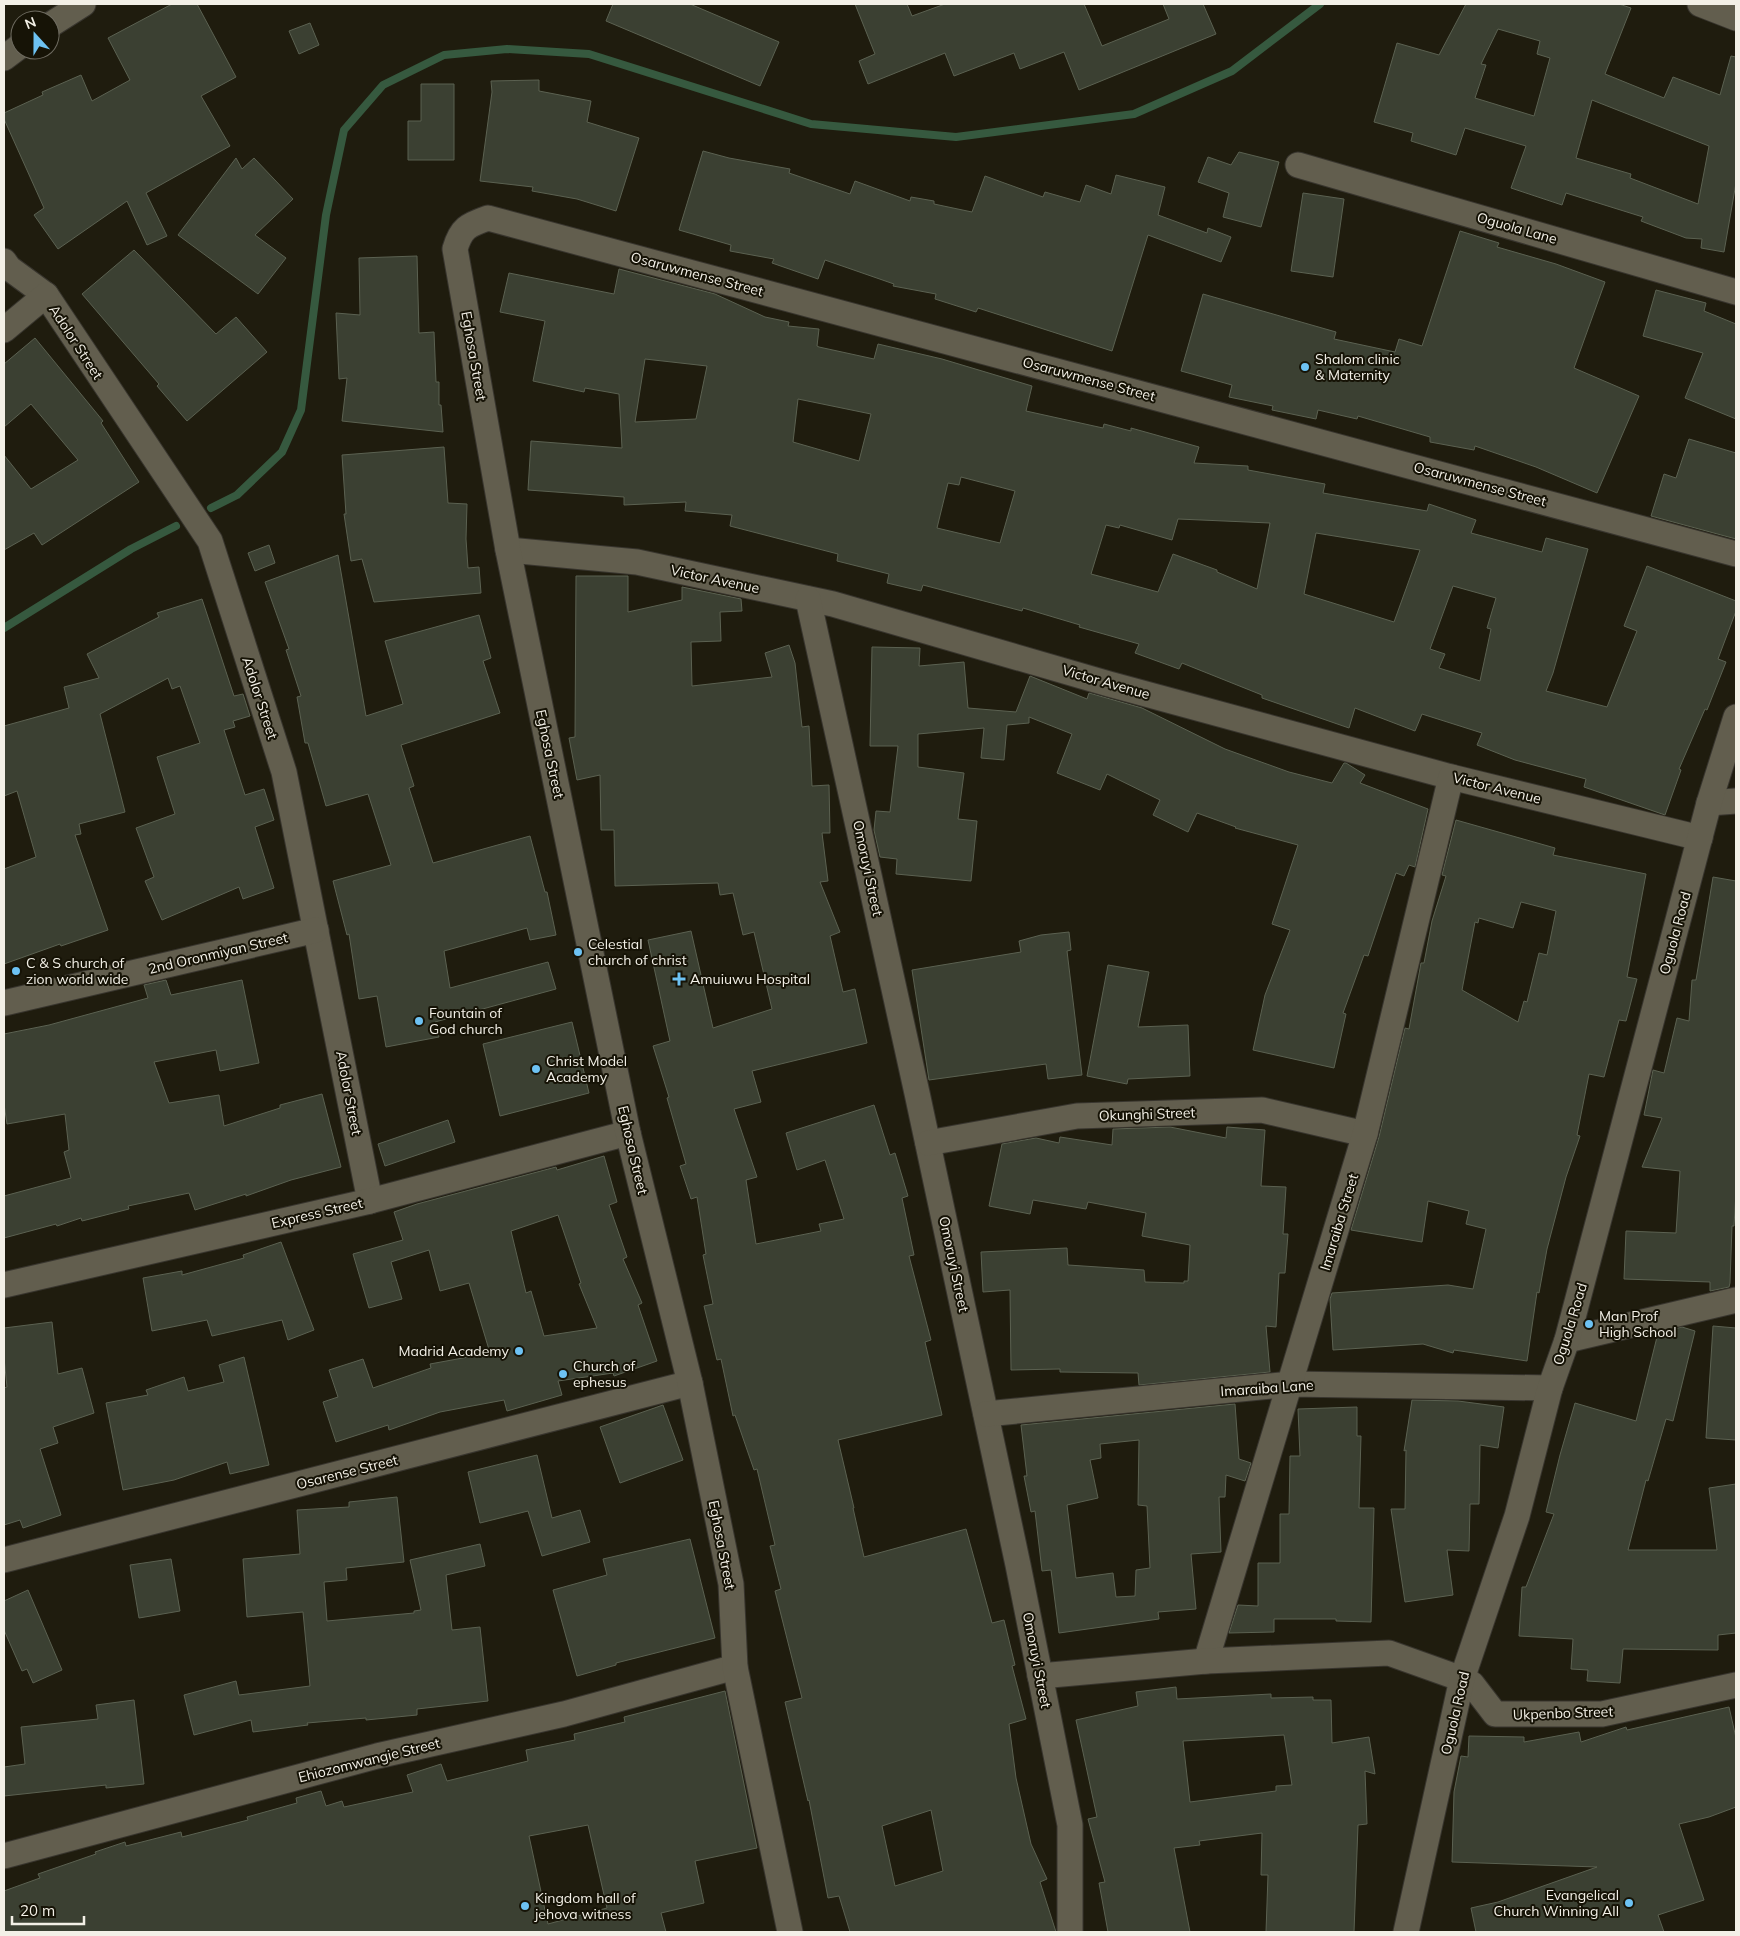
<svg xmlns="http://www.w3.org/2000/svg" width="1740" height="1936" viewBox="0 0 1740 1936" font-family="Mulish,sans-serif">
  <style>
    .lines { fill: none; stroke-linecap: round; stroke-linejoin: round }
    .stream { stroke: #36593f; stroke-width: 8 }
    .building { fill: #3b4032; stroke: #5b6151; fill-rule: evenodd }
    .minor-casing { stroke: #38352e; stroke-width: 27 }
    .minor { stroke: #625e4e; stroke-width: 25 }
    .poi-dot { fill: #6dc2f3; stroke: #161306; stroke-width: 2 }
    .labels { text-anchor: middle; stroke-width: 4; stroke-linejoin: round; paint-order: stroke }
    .street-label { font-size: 14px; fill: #f3f0e7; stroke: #161306 }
    .poi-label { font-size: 14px; fill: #f3f0e7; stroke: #161306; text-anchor: start }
  </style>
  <rect width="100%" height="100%" fill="#1f1c0e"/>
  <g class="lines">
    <g class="stream">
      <polyline points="211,508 237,495 282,452 301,410 326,215 344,130 383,85 444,55 507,49 589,54 811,124 956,137 1134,114 1232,71 1320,4"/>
      <polyline points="4,628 131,549 176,526"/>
    </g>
  </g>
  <g class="building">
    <polygon points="172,4 197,4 236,77 201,96 230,146 146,193 167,236 147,245 127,201 58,249 34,215 44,208 4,119 4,113 43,95 42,92 81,75 92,101 130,80 108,38"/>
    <polygon points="613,4 690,4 779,42 760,86 606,21"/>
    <polygon points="855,4 907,4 912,16 945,4 1084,4 1102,46 1169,19 1163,4 1203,4 1216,34 1079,90 1064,52 1020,69 1014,53 954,76 945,53 868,84 859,61 875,54"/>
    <path d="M1466,4H1619L1631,8L1605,74L1664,98L1673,77L1720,95L1731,56L1736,57V183L1724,252L1701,248L1702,239L1686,238L1641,221L1643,217L1566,193L1562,205L1511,188L1526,146L1465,128L1456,155L1411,141L1413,133L1374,122L1397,43L1439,55ZM1498,29L1540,41L1537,54L1550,58L1534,116L1475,98L1486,65L1481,64ZM1592,100L1709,146L1698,204L1630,178L1631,174L1576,158Z"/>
    <polygon points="310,23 319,45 299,54 289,31"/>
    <polygon points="539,80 539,91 591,101 587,122 639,138 616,211 577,199 532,191 533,187 480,181 492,92 491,81"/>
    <polygon points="421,84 454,84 454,160 408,160 408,121 421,121"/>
    <polygon points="703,151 729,158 790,169 789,173 850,194 855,181 910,201 911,197 934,201 934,204 972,212 985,176 1043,197 1045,192 1080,202 1086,185 1111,194 1116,175 1165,187 1158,215 1207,233 1208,228 1231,237 1221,262 1148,235 1112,351 978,308 976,312 935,299 936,294 893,286 894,284 825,260 818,279 772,263 774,259 730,251 731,245 679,230"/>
    <polygon points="1239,152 1279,162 1261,227 1223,217 1229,193 1198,182 1208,157 1231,165"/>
    <polygon points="236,158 242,169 254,158 293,199 255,235 286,258 258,294 178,235"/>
    <polygon points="1303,193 1344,199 1333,277 1291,271"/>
    <polygon points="1460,231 1499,243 1497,247 1556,264 1605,282 1574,368 1639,396 1597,493 1536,467 1475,446 1474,450 1430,442 1430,437 1358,416 1357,419 1318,410 1316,419 1272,410 1273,406 1229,397 1232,385 1181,371 1203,294 1336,332 1334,339 1395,352 1399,339 1422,346"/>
    <polygon points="134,250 216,334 236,317 267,352 187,421 157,386 159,384 82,294"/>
    <polygon points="417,256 419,333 434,332 436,382 439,382 439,405 441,405 443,432 342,421 347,378 339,379 336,313 360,315 359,258"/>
    <path d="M619,269L715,294L765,317L789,322L788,326L819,329L817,346L819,347L874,359L878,344L942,359L1032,386L1026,411L1103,428L1104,424L1131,431V428L1199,447L1194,463L1248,466V470L1325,484L1323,493L1427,511L1429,504L1476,520L1471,533L1542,552L1546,538L1588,549L1553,673L1546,691L1607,707L1637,631L1624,626L1647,566L1736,601V611L1718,659L1726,662L1707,710L1705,709L1679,769L1681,770L1665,815L1584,787L1586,779L1515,760L1477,745L1482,733L1422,714L1415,731L1355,708L1349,728L1262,698V695L1182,663L1179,669L1135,653L1139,644L1079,627L1080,625L1023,608L1022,611L923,585L921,591L887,583L889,574L837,561L838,554L730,526L732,515L685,511L686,502L624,505V497L528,490L531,441L622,448L619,394L585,388L584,392L533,381L545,321L500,312L509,273L614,294ZM645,359L707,366L696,419L635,422ZM798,399L871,414L859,461L793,442ZM961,477L1015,491L1000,543L937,528L948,483L959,485ZM1178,519L1270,523L1257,589L1217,572V570L1173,554L1158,592L1091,574L1106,525L1119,528L1120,525L1172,540ZM1316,533L1420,550L1394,622L1304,594ZM1453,586L1496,598L1487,628L1491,629L1480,681L1439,668L1445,654L1430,649Z"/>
    <polygon points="1656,290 1706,303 1704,311 1736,324 1736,419 1685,398 1703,353 1643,336"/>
    <polygon points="35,338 103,421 101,423 139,482 42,545 34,533 4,550 4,455 31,489 78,460 31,404 4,427 4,364"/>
    <polygon points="1689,439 1736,453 1736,539 1651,516 1664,474 1676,478"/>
    <polygon points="444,447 448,503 467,504 466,539 468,568 479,567 481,593 374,602 362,559 351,561 344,514 346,514 342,455"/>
    <polygon points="269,545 275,563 255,571 248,553"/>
    <polygon points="338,555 366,716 403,704 385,641 479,615 491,658 483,661 500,713 401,745 414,786 409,788 433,863 530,836 545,892 547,892 556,935 530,940 527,928 444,951 450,988 548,962 556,989 435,1022 439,1037 386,1047 377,996 359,999 349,934 347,935 333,881 391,865 368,794 326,806 308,743 305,743 297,697 301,696 286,650 289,649 265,582"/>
    <path d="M576,576H628V612L682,600V587L741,599L742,611L720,612L721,641L691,642L692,686L772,677L765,653L789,645L795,663L802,727L809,726L812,786L829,785L830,833H822L828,881L820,882L840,932L830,936L843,992L855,989L867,1043L752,1071L761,1102L734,1109L757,1177L746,1180L756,1244L821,1231L819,1224L844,1219L825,1160L797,1170L786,1133L874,1105L890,1155L895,1153L908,1196L902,1198L914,1255L909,1256L931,1340L925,1342L942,1415L838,1440L854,1508H853L864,1557L966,1529L992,1623L1004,1620L1015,1665L1012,1666L1026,1719L1009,1724L1016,1778L1031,1844L1047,1879L1040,1882L1056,1932H850L839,1896L828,1898L809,1800L808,1801L785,1702L802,1698L775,1591L781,1589L770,1546L775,1545L757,1469L754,1470L735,1415L733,1416L721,1359L717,1360L704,1306L713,1304L703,1255L706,1254L697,1197L691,1199L680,1166L686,1164L667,1098L669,1097L653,1046L670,1041L648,940L691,931L713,1028L772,1009L754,932L743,935L733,893L720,895L718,883L615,886L614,830H601L600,775L577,780L569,738L575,737ZM931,1810L943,1871L895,1886L882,1826Z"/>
    <polygon points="202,599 234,696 243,694 250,716 233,721 235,727 224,730 245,795 264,789 274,820 255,827 274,888 243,899 239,887 162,920 145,881 154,877 136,828 175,814 157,757 200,743 180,686 172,689 168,678 100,714 125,812 79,824 81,834 75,835 108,930 61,946 60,944 4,964 4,869 36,857 17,791 4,796 4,726 69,708 64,687 99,678 87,654 159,617 157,613"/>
    <polygon points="872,647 920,648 919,666 964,662 968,708 1016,712 1030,676 1087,699 1089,693 1142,708 1225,749 1289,772 1332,783 1344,763 1346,763 1365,775 1360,783 1428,809 1415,867 1409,865 1404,876 1396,873 1368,956 1364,955 1343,1013 1346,1014 1334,1068 1253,1050 1265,995 1290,930 1272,924 1298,845 1235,828 1236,827 1197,813 1188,832 1153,815 1160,800 1107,774 1100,790 1057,773 1072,734 1029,717 1029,723 1007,725 1004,760 981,758 984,728 918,734 918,767 964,773 958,819 977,821 971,881 896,874 897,859 880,857 874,830 876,811 890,812 898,746 870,746"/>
    <path d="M1456,820L1555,848L1553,855L1646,874L1627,977L1637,979L1626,1021L1619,1020L1604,1077L1589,1074L1577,1135L1580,1136L1566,1177L1547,1249L1539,1293L1537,1292L1527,1361L1454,1350L1453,1353L1423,1344L1333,1350L1330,1299L1332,1293L1448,1285L1473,1289L1486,1229L1466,1224L1469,1211L1428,1201L1422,1242L1351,1230L1379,1137L1405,1028L1409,1029L1421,963H1424L1432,921L1446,876L1442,875ZM1521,902L1556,911L1547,955L1539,953L1527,1002L1524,1001L1518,1022L1462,990L1475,922L1478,923L1479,918L1513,928Z"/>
    <polygon points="1713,877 1736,881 1736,1192 1734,1226 1732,1226 1730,1283 1729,1287 1710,1291 1710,1282 1624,1279 1626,1231 1676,1233 1680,1171 1642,1167 1662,1118 1644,1115 1653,1070 1664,1073 1677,1018 1689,1021 1692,980 1696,980"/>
    <polygon points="1069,932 1071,950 1067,951 1082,1075 1048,1079 1046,1064 929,1080 912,970 1021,952 1019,941 1041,935"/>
    <polygon points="1108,965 1149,972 1138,1027 1188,1025 1190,1076 1128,1079 1127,1084 1087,1076"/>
    <polygon points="166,980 171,995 242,980 259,1063 220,1071 216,1050 154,1062 169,1103 219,1095 224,1126 280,1108 280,1105 322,1094 341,1167 291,1180 246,1196 246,1194 195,1210 189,1193 128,1206 129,1209 82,1221 81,1218 57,1226 56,1224 4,1238 4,1196 71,1178 64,1152 69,1150 65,1114 7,1124 4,1104 4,1034 49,1025 148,998 144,985"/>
    <polygon points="572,1022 589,1093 500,1116 483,1044"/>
    <polygon points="448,1120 455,1142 385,1166 378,1144"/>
    <polygon points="1170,1127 1226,1138 1227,1127 1265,1130 1261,1186 1286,1187 1283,1234 1288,1234 1285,1273 1279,1273 1276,1327 1266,1326 1270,1372 1139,1385 1138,1373 1060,1372 1060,1369 1011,1370 1010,1290 983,1292 981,1252 1067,1248 1068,1265 1144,1270 1145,1282 1184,1283 1184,1281 1188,1281 1190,1245 1142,1236 1146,1213 1088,1202 1086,1209 1033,1200 1030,1214 989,1206 1002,1144 1036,1138 1059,1143 1060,1137 1112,1145 1113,1129"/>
    <path d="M604,1156L617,1202L609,1205L627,1257L623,1259L642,1303L638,1305L657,1361L614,1376L613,1373L558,1381L562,1395L507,1411L504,1400L440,1412L389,1430L388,1425L336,1442L323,1402L338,1397L329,1370L363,1359L373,1388L431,1368L430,1364L490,1353L469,1283L440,1291L429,1250L391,1262L402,1299L369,1308L353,1254L403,1240L394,1212L417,1204L556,1167L557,1170ZM558,1215L581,1283L579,1284L597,1328L544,1336L531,1291L526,1293L511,1231Z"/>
    <polygon points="281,1242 314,1330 288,1340 282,1320 212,1336 207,1320 152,1331 143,1278 182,1271 182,1275 244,1258 243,1255"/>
    <polygon points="52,1322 58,1374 82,1368 94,1413 53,1427 58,1443 40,1449 61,1515 23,1528 20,1520 4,1525 4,1388 7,1387 4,1358 4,1328"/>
    <polygon points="1713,1326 1736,1328 1736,1440 1706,1438"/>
    <polygon points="1682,1327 1695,1331 1673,1421 1666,1419 1648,1481 1646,1480 1628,1550 1717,1550 1709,1488 1736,1484 1736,1633 1718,1635 1718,1650 1623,1649 1620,1683 1587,1681 1588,1670 1571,1669 1573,1639 1519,1636 1522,1587 1526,1587 1554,1514 1546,1512 1560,1455 1575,1403 1636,1421 1658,1333"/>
    <polygon points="244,1357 269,1465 230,1474 227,1462 174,1480 123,1490 106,1403 148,1395 146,1390 184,1377 188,1391 224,1382 219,1365"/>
    <polygon points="1412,1400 1458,1401 1504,1407 1498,1448 1480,1445 1479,1504 1470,1504 1469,1551 1447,1550 1453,1595 1405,1602 1391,1509 1405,1509 1406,1450 1404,1451"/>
    <path d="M1235,1404L1239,1459L1251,1463L1245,1481L1226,1475L1225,1497H1219L1221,1552L1191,1554L1196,1609L1158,1612L1159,1619L1059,1633L1051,1570L1042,1571L1035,1511L1031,1512L1024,1476H1027L1021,1425ZM1139,1440L1138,1505L1147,1506L1150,1568L1136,1570L1135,1596L1116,1597L1113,1573L1076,1578L1067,1505L1098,1498L1090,1460L1101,1458L1100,1444Z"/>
    <polygon points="663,1405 683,1460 620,1483 600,1427"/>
    <polygon points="1357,1407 1357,1436 1361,1436 1359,1508 1374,1508 1371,1622 1336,1621 1336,1619 1274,1619 1274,1632 1229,1633 1238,1605 1258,1606 1258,1563 1280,1563 1280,1514 1289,1514 1290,1456 1300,1456 1298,1409"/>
    <polygon points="537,1455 552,1518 580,1510 590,1542 542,1556 528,1511 480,1523 468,1472"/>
    <polygon points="397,1497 404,1562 346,1568 347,1580 324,1582 327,1621 414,1613 414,1611 421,1610 410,1560 480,1544 485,1566 446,1575 452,1630 480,1627 488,1701 417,1709 417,1715 366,1720 366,1718 307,1723 308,1725 253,1732 251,1720 194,1735 184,1695 236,1681 239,1695 310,1686 303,1612 247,1617 243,1559 300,1554 297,1510 349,1507 349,1502"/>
    <polygon points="690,1539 715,1638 616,1663 616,1665 577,1676 553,1590 607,1575 603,1559"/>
    <polygon points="171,1559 180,1611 139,1618 130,1565"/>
    <polygon points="28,1590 62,1670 33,1683 27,1669 22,1671 4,1630 4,1601"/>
    <path d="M1176,1687L1177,1699L1271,1694V1698L1313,1697V1700H1331L1332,1743L1369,1737L1375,1774L1365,1771L1367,1824L1358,1825L1354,1932H1266L1268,1875H1261L1262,1833L1199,1841L1200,1845L1174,1848L1190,1932H1108L1099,1883L1105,1882L1088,1819L1097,1817L1076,1720L1138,1706L1136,1692ZM1284,1735L1292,1785L1276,1786V1791L1190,1802L1183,1741Z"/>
    <path d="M725,1691L757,1848L695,1861L704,1903L661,1913L666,1932H4V1891L40,1878L38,1874L96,1854L95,1852L125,1842L126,1846L181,1832L182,1837L248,1820L247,1817L297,1803L296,1798L321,1791L326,1806L342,1801L344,1807L413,1792L407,1775L441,1764L447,1781L528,1761L526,1750L575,1740L574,1734L625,1722L624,1717ZM588,1825L607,1908L548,1924L529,1836Z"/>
    <polygon points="134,1700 144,1784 106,1788 106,1785 4,1796 4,1767 25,1764 21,1727 98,1719 96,1705"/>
    <polygon points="1729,1707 1736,1738 1736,1807 1709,1817 1679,1824 1704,1900 1658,1915 1664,1932 1476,1932 1471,1908 1498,1902 1597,1867 1452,1862 1454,1792 1461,1756 1468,1757 1469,1736 1524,1737 1524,1742 1579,1732 1581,1742 1626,1727 1627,1730"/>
  </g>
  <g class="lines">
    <defs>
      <g id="minor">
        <polyline points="1700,4 1736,18"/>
        <polyline points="50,25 83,4"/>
        <polyline points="4,58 20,46"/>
        <polyline points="1298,165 1736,292"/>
        <polyline points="4,261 9,268 46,295 210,541 284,772 370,1201"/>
        <polyline points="4,330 46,295"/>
        <polyline points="508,550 637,562 833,604 1109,684 1451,777 1700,838"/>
        <polyline points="808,599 917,1093 1018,1565 1070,1825 1070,1932"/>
        <polyline points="1709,803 1736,801"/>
        <polyline points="4,1003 316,930"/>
        <polyline points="928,1143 1077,1116 1262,1110 1365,1134"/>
        <polyline points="4,1285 370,1201 628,1133"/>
        <polyline points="1567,1340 1736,1300"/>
        <polyline points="986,1414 1291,1384 1550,1388"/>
        <polyline points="4,1560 690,1383"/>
        <polyline points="1206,1661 1365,1134 1451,777"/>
        <polyline points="1040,1676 1206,1661 1389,1653 1462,1679 1472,1684 1495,1714 1602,1714 1736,1685"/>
        <polyline points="4,1856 377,1756 564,1714 735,1667"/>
        <path d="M790,1932L735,1667L731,1584L690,1383L628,1133L508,550L455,249C461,228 468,225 488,218L1736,554"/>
        <polyline points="1406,1932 1462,1679 1517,1516 1550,1388 1567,1340 1709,803 1736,717"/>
      </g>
    </defs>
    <use href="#minor" class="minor-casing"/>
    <use href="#minor" class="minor"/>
  </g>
  <g class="poi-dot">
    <circle cx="1305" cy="367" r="5"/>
    <circle cx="578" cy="952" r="5"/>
    <circle cx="16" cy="971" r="5"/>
    <path d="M676.5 971.5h5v5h5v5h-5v5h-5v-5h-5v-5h5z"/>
    <circle cx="419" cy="1021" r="5"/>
    <circle cx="536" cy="1069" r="5"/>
    <circle cx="1589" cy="1324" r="5"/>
    <circle cx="519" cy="1351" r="5"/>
    <circle cx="563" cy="1374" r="5"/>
    <circle cx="1629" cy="1903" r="5"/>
    <circle cx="525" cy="1906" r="5"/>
  </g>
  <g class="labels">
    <g class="street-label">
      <text transform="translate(1517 228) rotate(16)" y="5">Oguola Lane</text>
      <text transform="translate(697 274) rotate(15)" y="5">Osaruwmense Street</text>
      <text transform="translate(76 342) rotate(57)" y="5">Adolor Street</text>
      <text transform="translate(474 356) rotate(80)" y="5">Eghosa Street</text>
      <text transform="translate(1089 379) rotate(15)" y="5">Osaruwmense Street</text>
      <text transform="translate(1480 484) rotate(15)" y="5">Osaruwmense Street</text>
      <text transform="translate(715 579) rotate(12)" y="5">Victor Avenue</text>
      <text transform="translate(1106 682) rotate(16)" y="5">Victor Avenue</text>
      <text transform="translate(260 698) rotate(72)" y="5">Adolor Street</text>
      <text transform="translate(550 754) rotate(78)" y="5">Eghosa Street</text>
      <text transform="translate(1497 788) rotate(14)" y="5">Victor Avenue</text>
      <text transform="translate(868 868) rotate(78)" y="5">Omoruyi Street</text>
      <text transform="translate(1675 933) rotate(-75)" y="5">Oguola Road</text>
      <text transform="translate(218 953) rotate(-13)" y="5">2nd Oronmiyan Street</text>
      <text transform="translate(349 1093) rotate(79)" y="5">Adolor Street</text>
      <text transform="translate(1147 1114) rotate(-2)" y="5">Okunghi Street</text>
      <text transform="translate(633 1150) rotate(77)" y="5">Eghosa Street</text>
      <text transform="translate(317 1213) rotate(-13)" y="5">Express Street</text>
      <text transform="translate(1339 1222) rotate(-73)" y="5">Imaraiba Street</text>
      <text transform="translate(954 1264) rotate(78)" y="5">Omoruyi Street</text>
      <text transform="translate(1570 1324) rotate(-73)" y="5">Oguola Road</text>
      <text transform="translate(1267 1388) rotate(-4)" y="5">Imaraiba Lane</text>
      <text transform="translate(347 1472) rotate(-14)" y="5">Osarense Street</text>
      <text transform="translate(722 1545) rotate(79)" y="5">Eghosa Street</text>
      <text transform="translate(1037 1660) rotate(79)" y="5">Omoruyi Street</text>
      <text transform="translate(1455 1713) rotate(-77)" y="5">Oguola Road</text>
      <text transform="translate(1563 1713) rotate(-2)" y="5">Ukpenbo Street</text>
      <text transform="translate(369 1760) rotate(-14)" y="5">Ehiozomwangie Street</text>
    </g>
    <g class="poi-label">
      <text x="1315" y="364">Shalom clinic<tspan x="1315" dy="16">&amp; Maternity</tspan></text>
      <text x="588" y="949">Celestial<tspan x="588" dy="16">church of christ</tspan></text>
      <text x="26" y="968">C &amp; S church of<tspan x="26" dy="16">zion world wide</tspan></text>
      <text x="690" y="984">Amuiuwu Hospital</text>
      <text x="429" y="1018">Fountain of<tspan x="429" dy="16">God church</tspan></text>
      <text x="546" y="1066">Christ Model<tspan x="546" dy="16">Academy</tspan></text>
      <text x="1599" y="1321">Man Prof<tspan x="1599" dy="16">High School</tspan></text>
      <text x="509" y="1356" text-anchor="end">Madrid Academy</text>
      <text x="573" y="1371">Church of<tspan x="573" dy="16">ephesus</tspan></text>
      <text x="1619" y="1900" text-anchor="end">Evangelical<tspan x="1619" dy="16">Church Winning All</tspan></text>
      <text x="535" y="1903">Kingdom hall of<tspan x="535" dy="16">jehova witness</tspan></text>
    </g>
  </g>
  <rect width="1740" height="1936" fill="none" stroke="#f3f0e7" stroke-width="10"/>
  <g transform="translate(35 35) rotate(339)"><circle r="24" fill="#161306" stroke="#6e6b60"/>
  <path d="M0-4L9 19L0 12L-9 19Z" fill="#6dc2f3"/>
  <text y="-8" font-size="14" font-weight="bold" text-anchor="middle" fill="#f3f0e7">N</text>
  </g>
  <path d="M12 1916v8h72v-8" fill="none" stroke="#f3f0e7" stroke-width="2.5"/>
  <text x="20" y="1916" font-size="15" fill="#f3f0e7" stroke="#161306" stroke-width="4" paint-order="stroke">20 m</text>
</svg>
